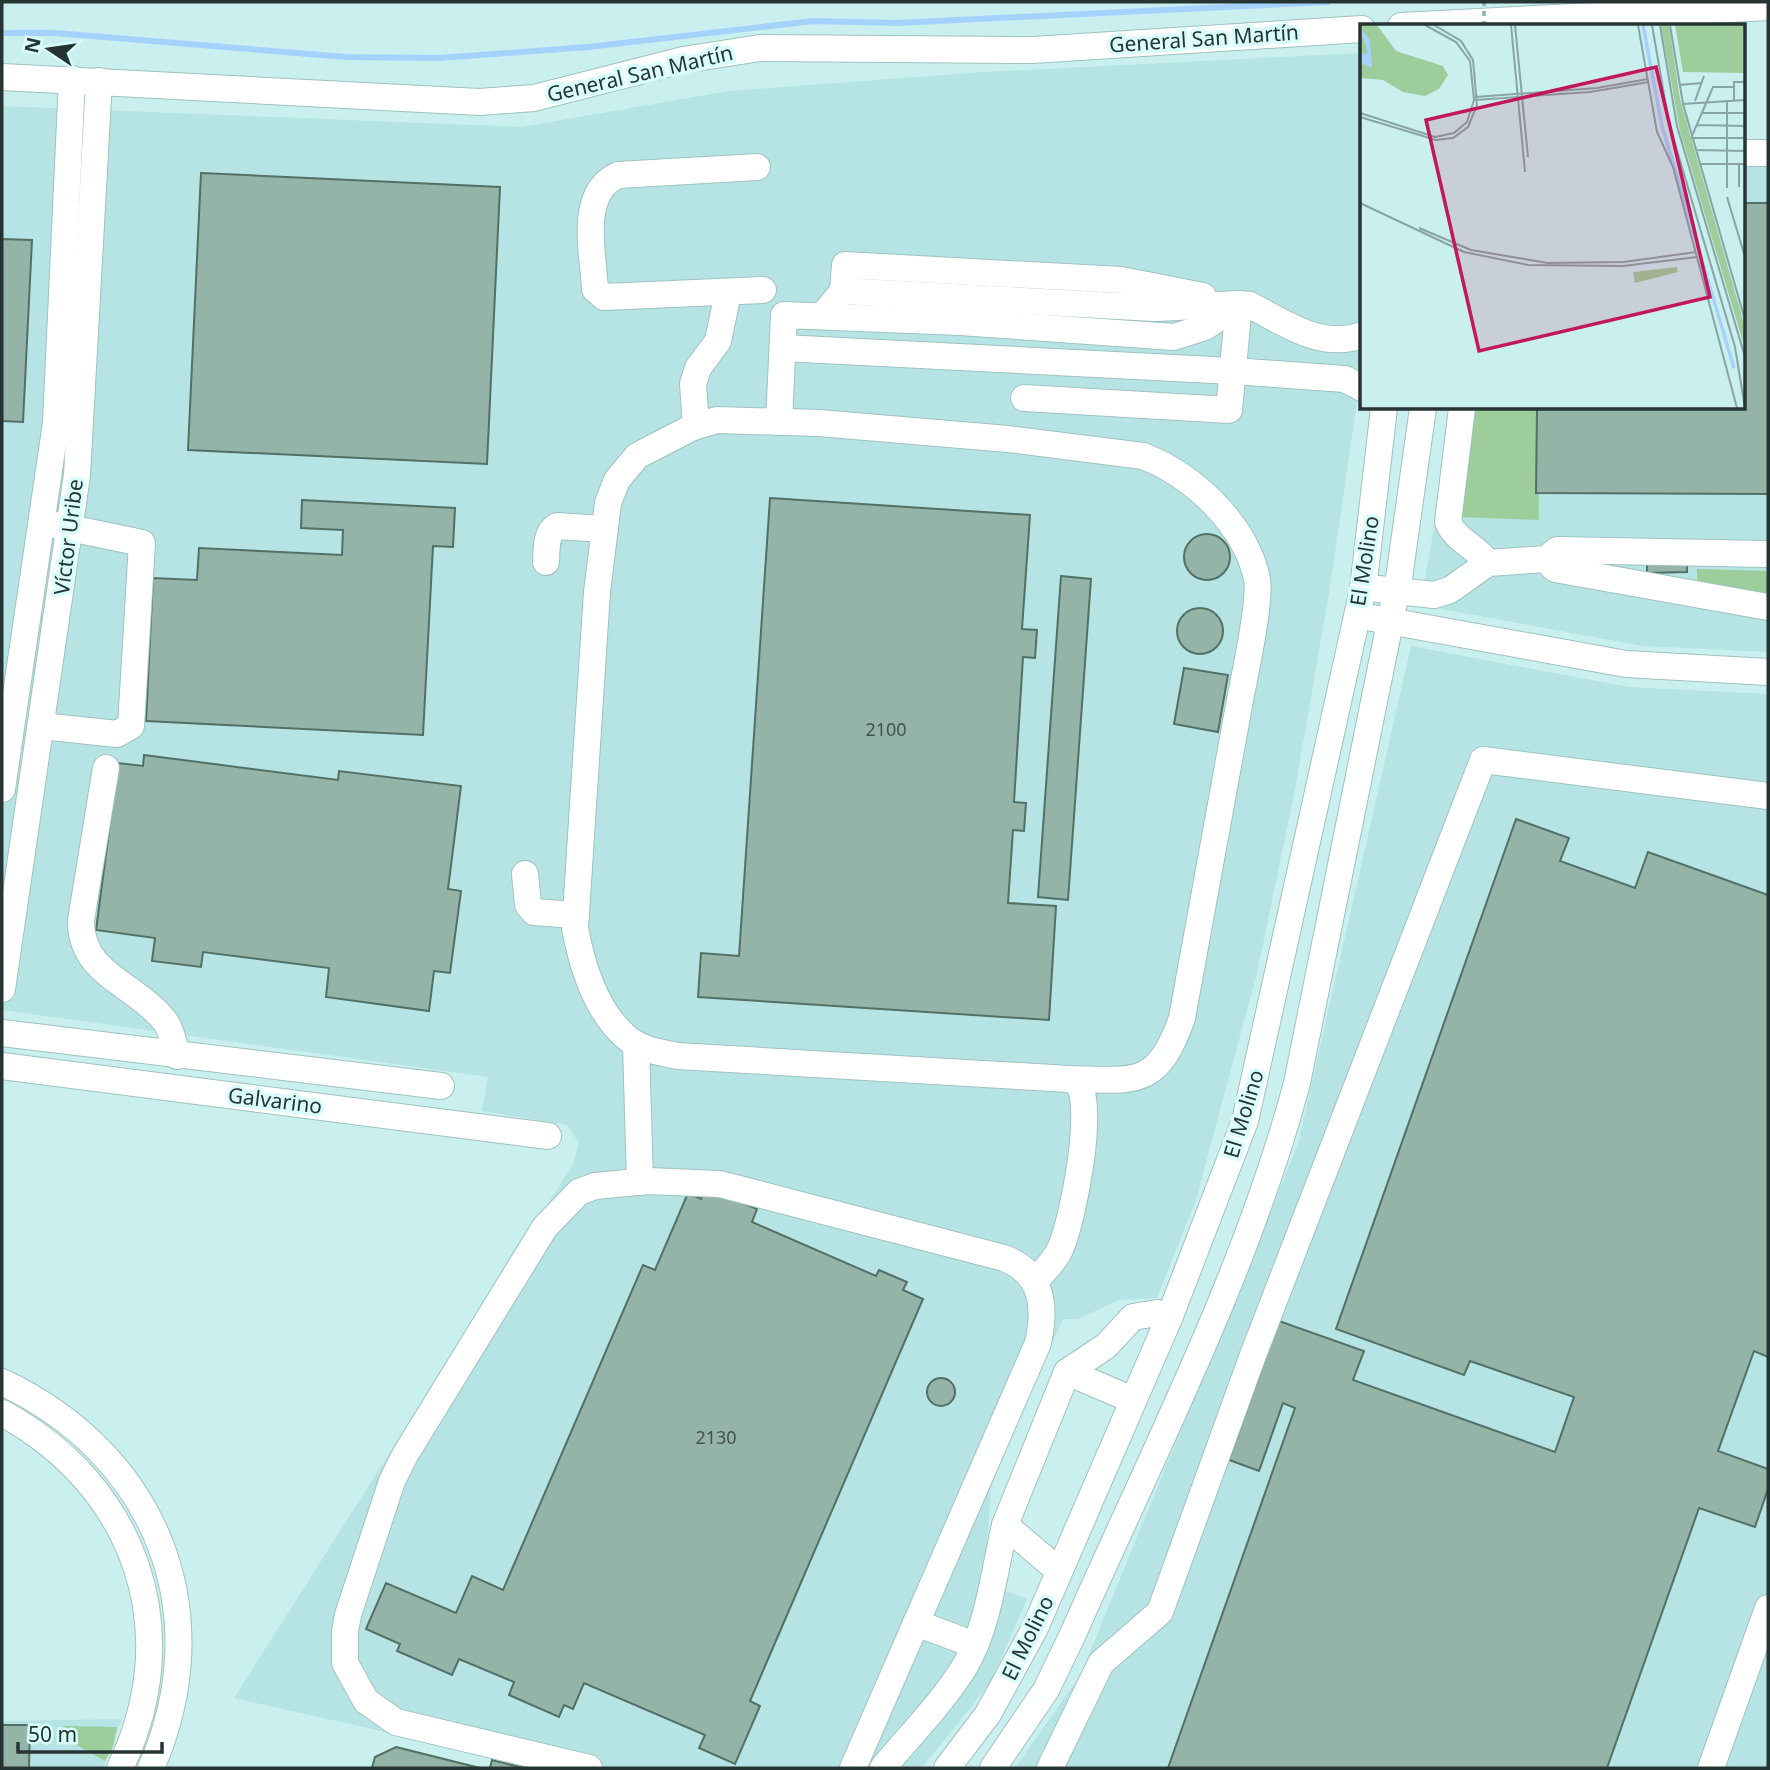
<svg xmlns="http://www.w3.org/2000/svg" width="1770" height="1770" viewBox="0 0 1770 1770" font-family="'Noto Sans',sans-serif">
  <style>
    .built { fill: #b6e4e4 }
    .green { fill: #9ccd9b }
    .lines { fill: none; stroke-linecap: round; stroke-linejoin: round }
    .stream { stroke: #a5d2fc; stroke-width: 6 }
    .building { fill: #95b4a8; stroke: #527065; stroke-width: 2 }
    .minor-casing { stroke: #9ec2c1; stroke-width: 28 }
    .minor { stroke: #fff; stroke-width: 26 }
    .path-bridge { stroke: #91aeae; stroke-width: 3.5; stroke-dasharray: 5 5; stroke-linecap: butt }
    .labels { text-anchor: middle; stroke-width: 7; stroke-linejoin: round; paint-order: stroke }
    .number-label { font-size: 18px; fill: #425451 }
    .street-label { font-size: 21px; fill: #263434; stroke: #d8fdfc }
    .inset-river { fill: none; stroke: #a5d2fc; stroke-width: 3.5 }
    .inset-road { fill: none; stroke: #88a4a4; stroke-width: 2 }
    .view { fill: #c2185b; fill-opacity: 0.15; stroke: #c2185b; stroke-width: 3.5 }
    .inset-edge { fill: none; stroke: #263434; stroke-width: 3.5 }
  </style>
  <rect width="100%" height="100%" fill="#caefef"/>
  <g class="built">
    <polygon points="1362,53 1362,367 1330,587 1295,790 1257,973 1196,1200 1157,1298 1119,1300 1078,1319 1063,1319 992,1476 984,1582 1027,1599 991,1682 922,1768 546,1768 234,1698 573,1164 579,1143 567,1125 482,1111 488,1077 2,1010 2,106 521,127 729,91 984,72"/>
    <polygon points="1744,142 1768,142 1768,652 1642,646 1420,605 1446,463 1452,408 1744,408"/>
    <polygon points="1411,646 1629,687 1768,694 1768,1768 1015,1768 1081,1674 1298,1144"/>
    <polygon points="122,1719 103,1768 2,1768 2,1721"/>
  </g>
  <g class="green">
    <polygon points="1471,408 1537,408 1539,520 1458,517"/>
    <polygon points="1697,569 1768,571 1768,596 1697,584"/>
    <polygon points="64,1726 117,1727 113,1747 105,1761 57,1734"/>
  </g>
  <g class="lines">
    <polyline class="stream" points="2,33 55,33 346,57 440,58 588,47 813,21 897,23 1328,2"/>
  </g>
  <g class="building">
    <polygon points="201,173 500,187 487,464 188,450"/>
    <polygon points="1744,203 1768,203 1768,494 1536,493 1537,408 1744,408"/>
    <polygon points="2,239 32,240 23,422 2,421"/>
    <polygon points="770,498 1030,515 1022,629 1037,630 1035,658 1023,657 1014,802 1026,803 1024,831 1013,830 1008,903 1056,906 1049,1020 698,997 701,953 739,956"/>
    <polygon points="302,500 455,508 453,547 433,546 423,735 146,721 153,578 197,580 199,548 342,555 343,530 301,528"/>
    <circle cx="1207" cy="557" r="23"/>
    <polygon points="1647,558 1687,558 1687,572 1647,573"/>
    <polygon points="1061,576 1091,579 1068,900 1038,897"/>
    <circle cx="1200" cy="631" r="23"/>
    <polygon points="1184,668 1228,675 1218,732 1174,724"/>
    <polygon points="144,755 338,780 339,771 461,786 448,889 461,891 450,973 434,971 429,1011 326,997 329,968 203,952 201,967 152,961 155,938 96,930 118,763 143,766"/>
    <polygon points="1516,819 1569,838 1560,861 1635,888 1648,852 1768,895 1768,1357 1754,1351 1718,1451 1768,1469 1768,1489 1755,1527 1699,1508 1607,1768 1168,1768 1295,1408 1283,1403 1259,1471 1229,1460 1279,1321 1364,1351 1353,1380 1555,1452 1574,1397 1470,1361 1464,1375 1336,1329"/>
    <polygon points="707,1187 757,1209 752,1222 876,1276 879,1270 907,1282 903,1290 923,1299 750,1701 760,1706 735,1764 699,1748 705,1735 584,1683 573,1709 564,1705 559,1717 509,1695 514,1682 459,1659 452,1675 397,1651 400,1644 366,1629 386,1583 456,1613 472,1576 503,1590 643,1265 655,1270 688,1193 701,1199"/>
    <circle cx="941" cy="1392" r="14"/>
    <polygon points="2,1725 30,1725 29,1768 2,1768"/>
    <polygon points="396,1747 480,1768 372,1768 375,1757"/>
    <polygon points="492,1760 524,1768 490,1768"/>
  </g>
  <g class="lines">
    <defs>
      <g id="minor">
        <polyline points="1401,26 1768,7"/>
        <polyline points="2,77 479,102 534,98 683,60 760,48 1033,50 1362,29"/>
        <polyline points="1744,153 1768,153"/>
        <path d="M757,167L618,175C578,193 593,252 595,289L604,297L763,290"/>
        <polyline points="843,291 845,265 1121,280 1203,296"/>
        <path d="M822,316L843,291L1155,308L1239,304L1250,305C1284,323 1322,350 1362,335"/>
        <polyline points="783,348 1233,371 1345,379 1362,388"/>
        <polyline points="1024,398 1229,410 1239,304"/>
        <path d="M1462,408L1448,522C1456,541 1476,546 1488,563"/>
        <polyline points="779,422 784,315 960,322 1174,337 1205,327 1239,304"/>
        <polyline points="696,426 693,384 698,368 718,341 728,293"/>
        <polyline points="1546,559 1555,569 1768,607"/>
        <path d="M546,562C547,549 545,533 557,526L605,529"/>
        <polyline points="1378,589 1434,595 1450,590 1488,563 1546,559 1557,550 1768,554"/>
        <polyline points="1372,618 1626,664 1768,672"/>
        <polyline points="42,726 117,734 131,726 142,543 55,525"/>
        <path d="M106,768L81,920C80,974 134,983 164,1020C171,1028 174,1045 177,1056"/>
        <polyline points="2,789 56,423 72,79"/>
        <polyline points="525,874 528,905 534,912 576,915"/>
        <polyline points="2,989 77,475 99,81"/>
        <polyline points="2,1033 441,1086"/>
        <polyline points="636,1044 640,1182"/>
        <polyline points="2,1066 548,1136"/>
        <path d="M1035,1281C1044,1271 1056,1260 1061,1247C1073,1219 1096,1104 1077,1082L1069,1079L678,1056C660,1052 640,1050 626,1037C596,1011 582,966 575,928L597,592L608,503L617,480L637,456L693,427L717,420L819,423L1008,439L1143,456C1193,475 1246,525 1257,579C1261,601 1245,674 1240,700C1220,806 1201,912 1182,1018C1157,1089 1135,1080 1069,1079"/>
        <polyline points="1067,1372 1133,1400"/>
        <path d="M2,1382C155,1454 220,1611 151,1768"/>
        <path d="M2,1413C135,1485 187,1630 120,1768"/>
        <polyline points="1059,1571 1005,1525 1067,1372 1106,1346 1133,1317 1157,1313 1170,1316"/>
        <polyline points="916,1623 975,1645"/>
        <path d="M589,1768L396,1722L366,1701L345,1663V1631L348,1615L392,1481L405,1455L545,1227L579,1192L595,1186L648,1181L720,1184L1004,1258C1043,1273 1046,1307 1038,1343L853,1768"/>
        <path d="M883,1768C910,1735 943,1702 965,1666C988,1628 995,1568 1005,1525"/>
        <polyline points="947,1768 988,1714 1035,1628 1170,1316 1245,1121 1363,589 1384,408"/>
        <path d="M993,1768L1046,1690L1073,1634C1152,1454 1246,1274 1297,1083L1399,578L1423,408"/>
        <polyline points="1050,1768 1101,1663 1160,1612 1253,1355 1483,760 1768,796"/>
        <polyline points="1711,1768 1768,1608"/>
      </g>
    </defs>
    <use href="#minor" class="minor-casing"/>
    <use href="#minor" class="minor"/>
    <polyline class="path-bridge" points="1484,26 1484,2"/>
  </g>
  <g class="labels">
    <g class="number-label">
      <text x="886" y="736">2100</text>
      <text x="716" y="1444">2130</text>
    </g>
    <g class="street-label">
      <text transform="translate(1204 39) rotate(-4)" y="7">General San Martín</text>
      <text transform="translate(640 74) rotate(-13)" y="7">General San Martín</text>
      <text transform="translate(69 537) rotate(-83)" y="7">Víctor Uribe</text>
      <text transform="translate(1365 561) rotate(-81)" y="7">El Molino</text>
      <text transform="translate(275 1101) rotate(7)" y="7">Galvarino</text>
      <text transform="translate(1244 1114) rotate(-73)" y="7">El Molino</text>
      <text transform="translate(1028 1638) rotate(-64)" y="7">El Molino</text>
    </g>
  </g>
  <g transform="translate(1360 24)">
    <rect width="385" height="385" fill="#caefef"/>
    <path d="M0,1H17L36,27L83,42L88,51L79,65L65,72L43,68L23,56L0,54ZM301,1H309L320,75L385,303V325L320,107ZM315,1H385V49L323,48ZM317,243L318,248L275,259L273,248Z" fill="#9ccd9b"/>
    <path d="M0,4L10,16L12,44L0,38V30L8,29Z" fill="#a5d2fc"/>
    <path class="inset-river" d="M283,1L302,102L374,344"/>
    <path class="inset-road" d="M151,1L165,148M155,1L168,133M278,1L297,108L313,143L377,384M292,1L309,99L375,323L385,384M300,1L317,102L385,333M310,1L323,80L385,296M319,61L342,59M115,73L237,64L288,55M115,76L230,68L289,58M374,76V58H385M335,77L344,52M323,80L385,76M0,89L75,113L94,109L107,98L114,76L110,37L96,18L65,1M342,89H385M0,93L76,116L93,114L108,103L117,81L113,36L101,17L74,1M337,101L385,102M332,112L353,63H374M331,114H385M335,126L385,127M339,140H385M379,163V140M367,164V76M367,173L385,233M0,179L104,228L168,241L263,242L337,233M59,204L111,226L188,239L264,238L336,228"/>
    <path class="view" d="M296,43L350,273L119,327L66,96Z"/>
    <rect width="385" height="385" class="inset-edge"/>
  </g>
  <rect width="1770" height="1770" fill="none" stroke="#263434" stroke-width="7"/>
  <g transform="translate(49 49) rotate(283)" stroke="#d8fdfc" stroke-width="5" paint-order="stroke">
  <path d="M0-5L12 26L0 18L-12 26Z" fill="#263434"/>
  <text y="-10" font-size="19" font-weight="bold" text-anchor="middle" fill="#263434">N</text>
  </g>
  <path d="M18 1742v10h144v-10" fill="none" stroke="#263434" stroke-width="3.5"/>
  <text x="28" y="1742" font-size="21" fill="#263434" stroke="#d8fdfc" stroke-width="5" paint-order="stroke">50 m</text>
</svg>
